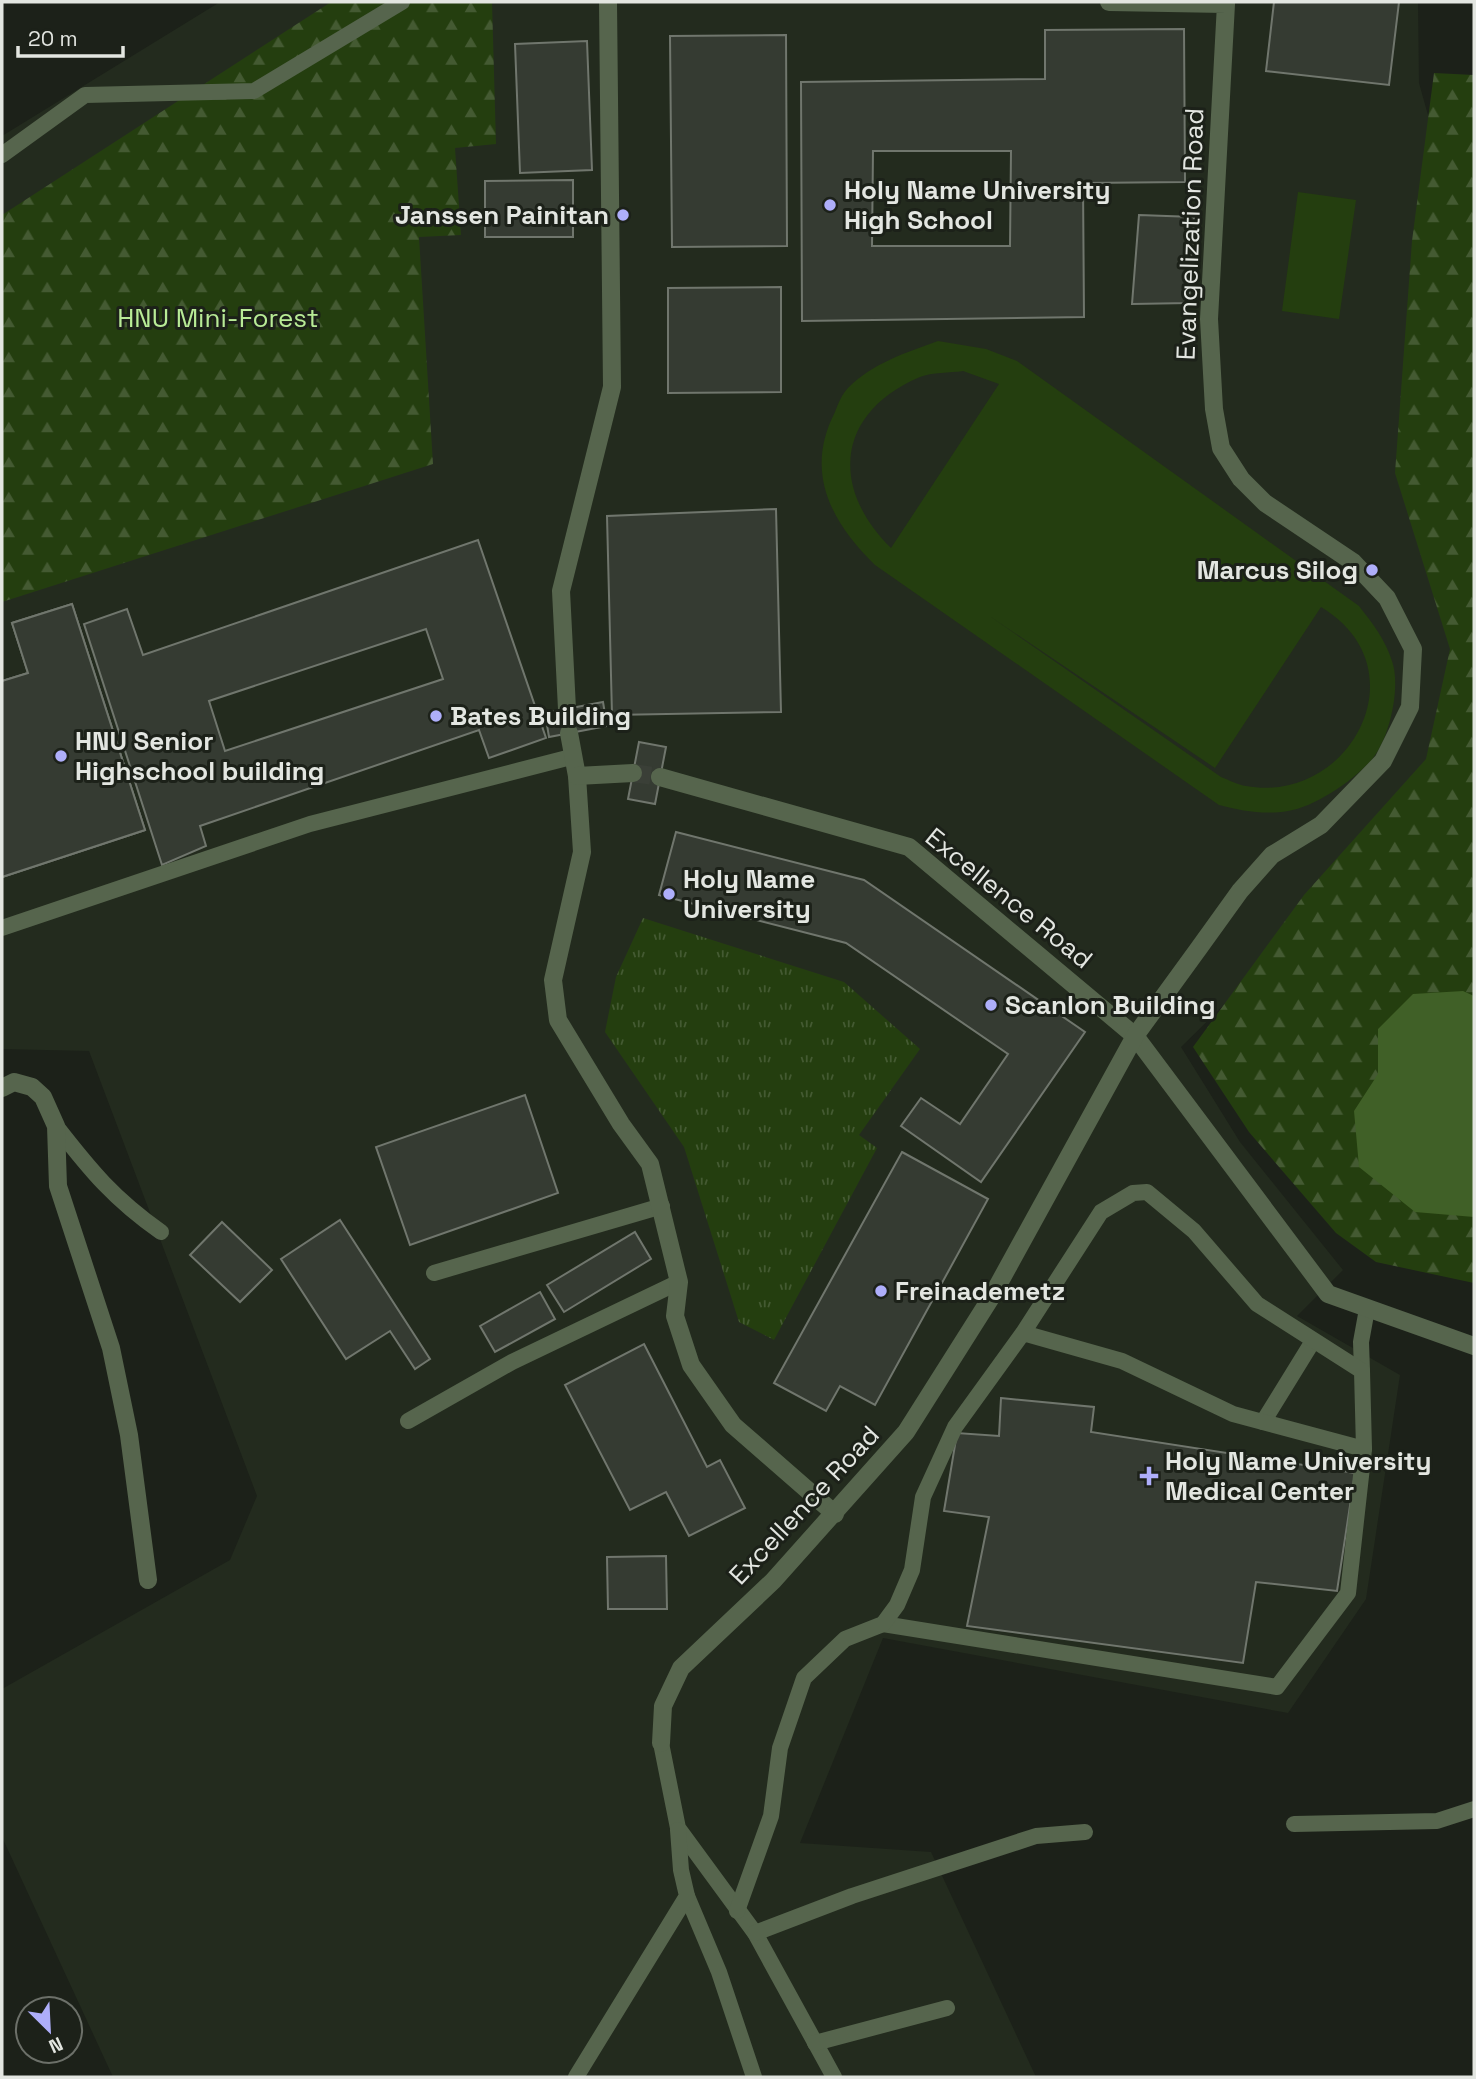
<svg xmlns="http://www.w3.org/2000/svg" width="1476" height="2079" viewBox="0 0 1476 2079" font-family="'Space Grotesk',sans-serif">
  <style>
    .built { fill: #232b1e }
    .grass { fill: #243e0f; fill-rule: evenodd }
    .forest { fill: url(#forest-firs) }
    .park { fill: url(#park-tufts) }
    .water { fill: #406027 }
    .building { fill: #353b32; stroke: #70766d; stroke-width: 2; fill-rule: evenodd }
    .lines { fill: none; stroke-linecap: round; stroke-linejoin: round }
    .street-tunnel { stroke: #3a3f37; stroke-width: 18; stroke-dasharray: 18 9; stroke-linecap: butt }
    .lane { stroke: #56654d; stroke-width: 16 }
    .street { stroke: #56654d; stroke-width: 18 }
    .poi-dot { fill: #aeaefa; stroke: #1c2119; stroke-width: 2.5 }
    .labels { text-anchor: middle; stroke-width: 6; stroke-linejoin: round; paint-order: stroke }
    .poi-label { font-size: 26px; font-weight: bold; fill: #e3e6e1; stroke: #1c2119; text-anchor: start }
    .street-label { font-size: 26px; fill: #e3e6e1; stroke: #1c2119 }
    .park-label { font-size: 26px; fill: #b8eb96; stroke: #1c2119 }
  </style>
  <defs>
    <pattern id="forest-firs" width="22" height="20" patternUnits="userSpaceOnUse" patternTransform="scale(1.75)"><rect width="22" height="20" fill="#243e0f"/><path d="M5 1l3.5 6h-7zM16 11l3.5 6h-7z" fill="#445a32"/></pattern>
    <pattern id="park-tufts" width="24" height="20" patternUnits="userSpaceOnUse" patternTransform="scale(1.75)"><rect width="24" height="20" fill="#243e0f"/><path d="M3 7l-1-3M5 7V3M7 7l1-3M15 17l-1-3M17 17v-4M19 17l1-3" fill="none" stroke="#445a32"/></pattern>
  </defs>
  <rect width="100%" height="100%" fill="#1c2119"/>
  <polygon class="built" points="220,2 1418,2 1419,83 1474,279 1460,773 1181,1047 1240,1142 1343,1270 1297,1316 1400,1375 1366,1599 1288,1713 883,1638 800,1843 931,1852 1036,2077 113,2077 2,1837 2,1689 230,1560 257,1496 89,1051 2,1049 2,136"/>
  <g class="grass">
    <polygon points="1298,192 1356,200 1339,319 1282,311"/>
    <path d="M938,341L986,349L1017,361L1359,606C1373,624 1385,639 1392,661C1401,686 1390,737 1373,758C1356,779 1315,807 1288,811C1264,815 1242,811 1219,805L875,565C831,522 804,472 835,412C838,404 842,394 848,388C873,363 905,353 938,341ZM963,371L999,384L891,548C829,487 837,412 920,377C932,372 950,373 963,371ZM1321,607C1423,668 1350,805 1246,786C1238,785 1229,780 1221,777L988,615L1215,768Z"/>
  </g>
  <g class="forest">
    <polygon points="331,2 492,2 496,144 455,148 461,235 419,237 433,464 2,602 2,215"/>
    <polygon points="1434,73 1474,75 1474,1283 1376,1262 1336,1233 1249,1132 1193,1047 1304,895 1426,759 1450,649 1395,473 1412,241"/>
  </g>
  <polygon class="park" points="643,918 844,982 920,1049 859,1135 877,1148 774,1340 739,1322 684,1147 605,1032 616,977"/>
  <polygon class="water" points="1463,991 1474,996 1474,1217 1415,1212 1359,1167 1354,1111 1378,1074 1378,1029 1413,994"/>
  <g class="building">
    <polygon points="1274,2 1399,2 1389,85 1266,71"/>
    <path d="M1184,29L1185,182L1083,183L1084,317L802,321L801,82L1045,79V30ZM873,151H1011L1010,246H872Z"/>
    <polygon points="786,35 787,246 672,247 670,36"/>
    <polygon points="587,41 592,170 520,173 515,44"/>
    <polygon points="573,180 573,237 485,237 485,181"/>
    <polygon points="1139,215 1194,217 1189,303 1132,304"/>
    <polygon points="781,287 781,392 668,393 668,288"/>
    <polygon points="776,509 781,712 612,715 607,516"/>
    <path d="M478,540L546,738L489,758L479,730L200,826L206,846L162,865L84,624L127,609L143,655ZM426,629L443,679L225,751L209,701Z"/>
    <polygon points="72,604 145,830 2,877 2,805 62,785 47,741 2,757 2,681 28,673 12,623"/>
    <polygon points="72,604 145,830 2,877 2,681 28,673 12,623"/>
    <polygon points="603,702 607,726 549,737 545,713"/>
    <polygon points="639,742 666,747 655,804 628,799"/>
    <polygon points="676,832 864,880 1085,1032 981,1182 901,1126 921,1098 960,1124 1008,1054 846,943 659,895"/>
    <polygon points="525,1095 558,1193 410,1245 376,1147"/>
    <polygon points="902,1152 988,1199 875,1405 840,1386 826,1411 774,1383"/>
    <polygon points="340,1220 430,1359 415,1369 390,1331 346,1359 281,1259"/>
    <polygon points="222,1222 272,1270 240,1302 190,1255"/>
    <polygon points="635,1232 651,1259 564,1312 547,1285"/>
    <polygon points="540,1292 555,1319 495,1352 480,1326"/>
    <polygon points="644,1344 707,1467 720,1460 745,1508 689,1536 666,1492 630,1510 565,1385"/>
    <polygon points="1001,1398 1094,1407 1091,1432 1355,1473 1337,1591 1256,1582 1243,1663 967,1626 989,1517 944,1511 957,1433 999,1436"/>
    <polygon points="666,1556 667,1609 608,1609 607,1557"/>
  </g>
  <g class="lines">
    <polyline class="street-tunnel" points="633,773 660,777"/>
    <g class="lane">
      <polyline points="2,155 85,95 254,91 402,2"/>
      <polyline points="2,928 310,824 571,757"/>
      <path d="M56,1126C91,1171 114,1199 161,1232"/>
      <polyline points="434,1273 662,1206"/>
      <polyline points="1362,1371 1361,1342 1367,1309"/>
      <polyline points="408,1421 512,1362 679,1282"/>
      <polyline points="1263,1422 1313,1341"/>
      <polyline points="883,1624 1277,1687 1348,1593 1364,1449"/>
      <polyline points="661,1743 678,1828 755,1933 834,2077"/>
      <polyline points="1294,1824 1437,1821 1474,1809"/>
      <polyline points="687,1896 719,1972 754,2077"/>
      <polyline points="737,1911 771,1816 780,1748 804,1678 845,1639 883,1624 897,1605 912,1570 923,1497 955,1427 1023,1333 1101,1212 1133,1193 1147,1192 1194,1231 1257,1304 1362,1371 1364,1449 1233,1414 1122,1361 1023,1333"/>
      <polyline points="755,1933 852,1896 1036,1836 1085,1832"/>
      <polyline points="815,2043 947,2008"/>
      <polyline points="576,2077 687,1896 681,1870 678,1830"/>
    </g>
    <g class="street">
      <polyline points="567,709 561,591 612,387 608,2"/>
      <polyline points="569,733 577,776 582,852 553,980 558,1020 621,1124 650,1164 679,1282 675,1316 691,1365 733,1425 835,1514"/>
      <polyline points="577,776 633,773"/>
      <polyline points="660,777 909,847 1135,1036 1328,1294 1474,1346"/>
      <polyline points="2,1088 14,1082 32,1087 43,1097 56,1126 58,1186 111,1348 129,1435 148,1580"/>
      <polyline points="661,1743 663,1706 681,1668 773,1581 906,1432 992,1296 1135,1036 1199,948 1240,891 1272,855 1321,825 1383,761 1410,707 1413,649 1387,598 1353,562 1265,503 1241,479 1221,448 1214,409 1209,319 1226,4 1109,2"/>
    </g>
  </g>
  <g class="poi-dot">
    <circle cx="830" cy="205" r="7"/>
    <circle cx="623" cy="215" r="7"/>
    <circle cx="1372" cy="570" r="7"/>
    <circle cx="436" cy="716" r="7"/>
    <circle cx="61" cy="756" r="7"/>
    <circle cx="669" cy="894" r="7"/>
    <circle cx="991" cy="1005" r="7"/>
    <circle cx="881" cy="1291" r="7"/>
    <path d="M1145.5 1465.5h7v7h7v7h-7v7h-7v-7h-7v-7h7z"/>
  </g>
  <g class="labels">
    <g class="poi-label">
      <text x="844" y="199">Holy Name University<tspan x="844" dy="30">High School</tspan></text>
      <text x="609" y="224" text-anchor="end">Janssen Painitan</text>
      <text x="1358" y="579" text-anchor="end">Marcus Silog</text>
      <text x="450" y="725">Bates Building</text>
      <text x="75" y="750">HNU Senior<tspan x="75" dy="30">Highschool building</tspan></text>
      <text x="683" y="888">Holy Name<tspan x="683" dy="30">University</tspan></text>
      <text x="1005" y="1014">Scanlon Building</text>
      <text x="895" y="1300">Freinademetz</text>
      <text x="1165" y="1470">Holy Name University<tspan x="1165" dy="30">Medical Center</tspan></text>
    </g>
    <g class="street-label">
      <text transform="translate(1190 234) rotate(-88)" y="9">Evangelization Road</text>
      <text transform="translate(1009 898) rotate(39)" y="9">Excellence Road</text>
      <text transform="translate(804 1505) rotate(-47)" y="9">Excellence Road</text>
    </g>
    <g class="park-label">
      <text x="218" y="327">HNU Mini-Forest</text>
    </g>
  </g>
  <rect width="1476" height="2079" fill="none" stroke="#e3e6e1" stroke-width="7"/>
  <g transform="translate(49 2030) rotate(156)"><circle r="33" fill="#1c2119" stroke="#6c7069" stroke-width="2"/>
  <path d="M0-5L12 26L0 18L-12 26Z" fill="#aeaefa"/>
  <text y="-10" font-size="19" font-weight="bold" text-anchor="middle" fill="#e3e6e1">N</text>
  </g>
  <path d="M18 46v10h105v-10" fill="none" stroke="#e3e6e1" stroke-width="3.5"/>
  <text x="28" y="46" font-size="21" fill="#e3e6e1" stroke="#1c2119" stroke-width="5" paint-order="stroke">20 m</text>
</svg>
